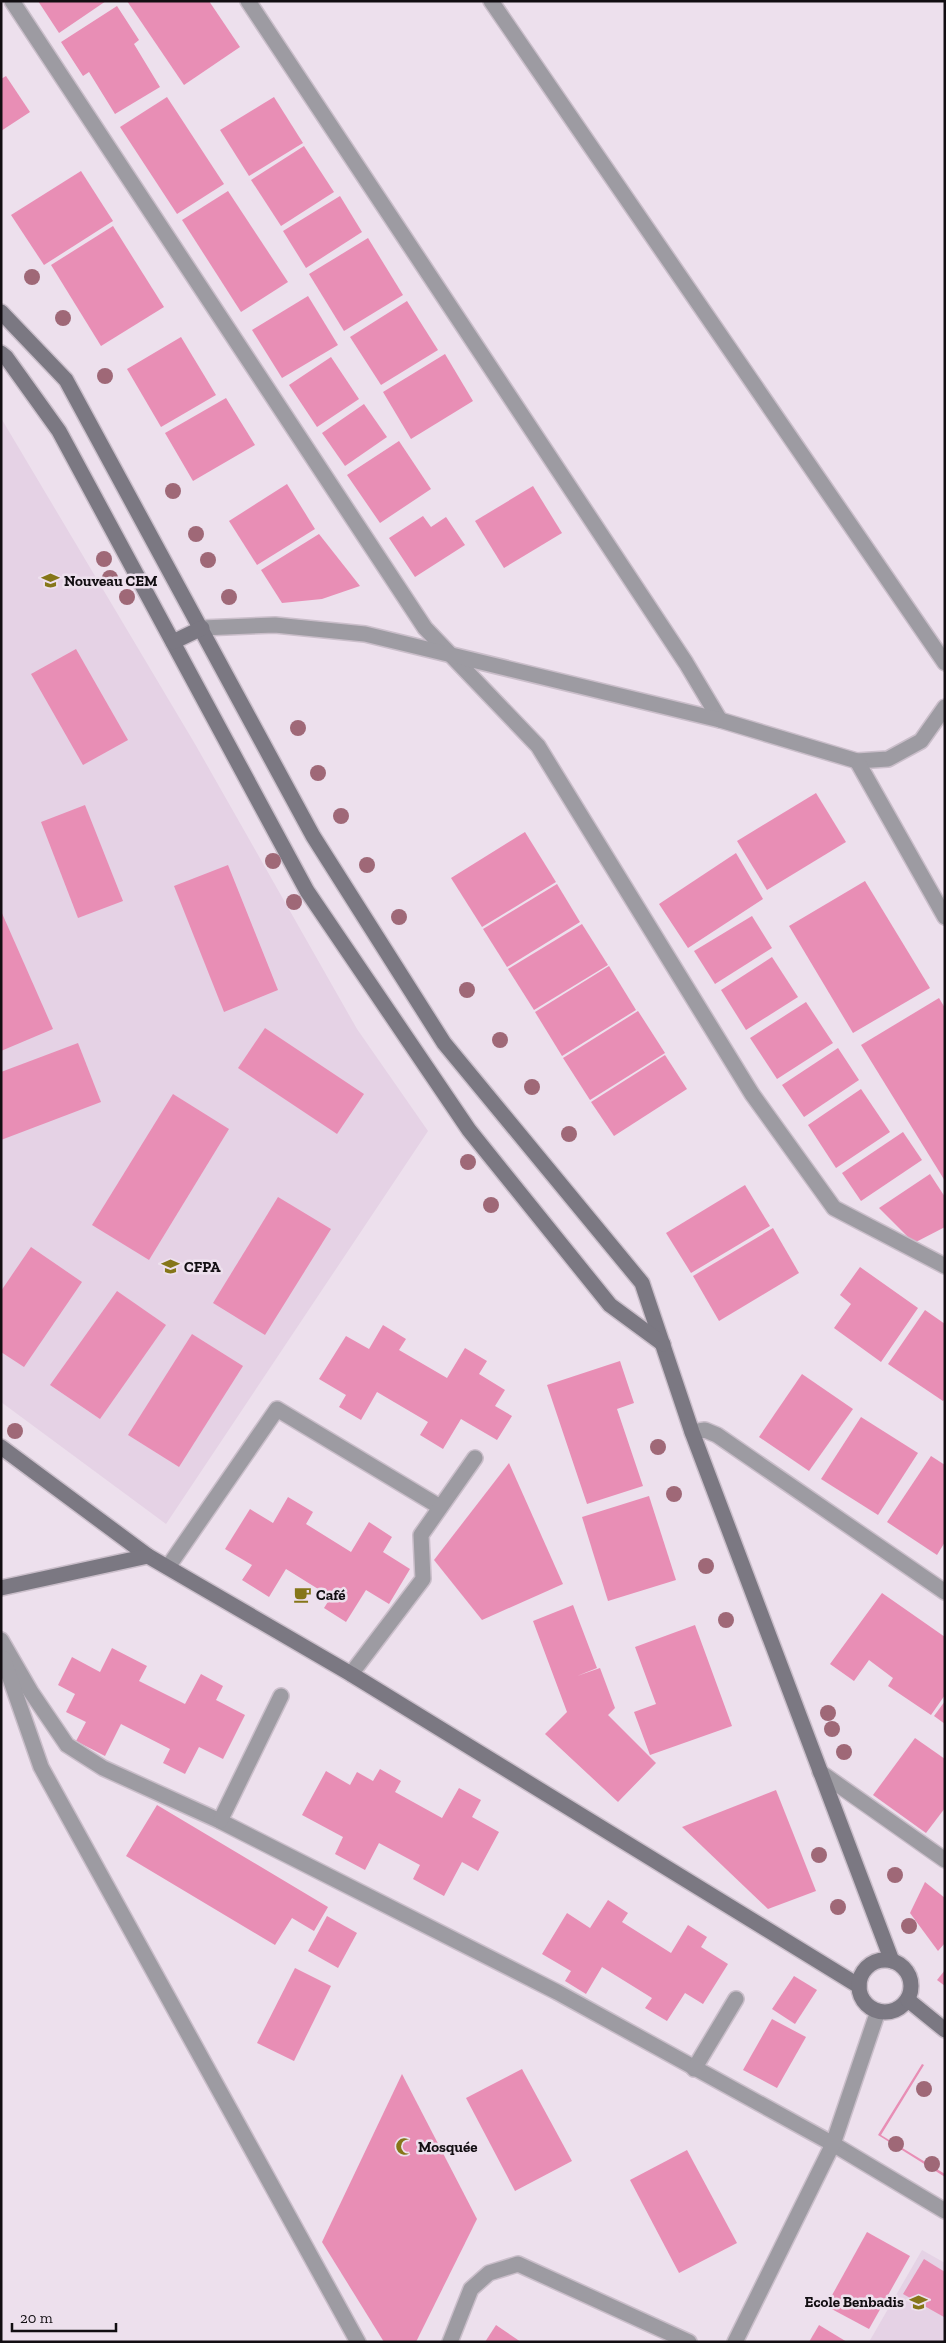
<svg xmlns="http://www.w3.org/2000/svg" width="946" height="2343" viewBox="0 0 946 2343" font-family="'Zilla Slab',serif">
  <style>
    .built { fill: #e5d2e5 }
    .building { fill: #e88eb5 }
    .lines { fill: none; stroke-linecap: round; stroke-linejoin: round }
    .street-casing { stroke: #cabeca; stroke-width: 18 }
    .secondary-casing { stroke: #cabeca; stroke-width: 18 }
    .street { stroke: #9d9ba2; stroke-width: 15 }
    .secondary { stroke: #7b7882; stroke-width: 15 }
    .tree { fill: #9f6877 }
    .labels { text-anchor: middle; stroke-width: 5; stroke-linejoin: round; paint-order: stroke }
    .poi-label { font-size: 15px; font-weight: bold; fill: #120e12; stroke: #ede0ed; text-anchor: start }
  </style>
  <rect width="100%" height="100%" fill="#ede0ed"/>
  <g class="built">
    <polygon points="1,418 195,744 357,1029 428,1131 166,1524 1,1402"/>
    <polygon points="922,2250 945,2263 945,2342 869,2342"/>
  </g>
  <g class="building">
    <polygon points="38,1 106,1 59,33"/>
    <polygon points="127,1 209,1 240,47 184,85"/>
    <polygon points="117,6 139,40 134,44 160,87 115,114 89,72 83,76 61,42"/>
    <polygon points="6,76 30,112 1,131 1,79"/>
    <polygon points="167,97 224,184 177,214 120,127"/>
    <polygon points="274,97 303,143 249,176 220,130"/>
    <polygon points="304,146 334,192 281,226 251,180"/>
    <polygon points="81,171 113,221 44,265 11,215"/>
    <polygon points="228,191 288,282 241,312 182,220"/>
    <polygon points="340,196 362,232 306,268 283,231"/>
    <polygon points="113,226 164,307 101,346 51,265"/>
    <polygon points="368,238 403,295 344,331 309,274"/>
    <polygon points="308,296 338,345 282,378 252,330"/>
    <polygon points="407,301 438,350 381,385 350,337"/>
    <polygon points="181,337 216,395 161,427 127,369"/>
    <polygon points="445,354 473,401 411,439 383,392"/>
    <polygon points="331,357 359,399 317,427 289,385"/>
    <polygon points="226,398 255,445 193,481 165,433"/>
    <polygon points="364,404 387,437 345,466 322,433"/>
    <polygon points="399,441 431,489 380,523 347,475"/>
    <polygon points="287,484 315,529 257,565 229,521"/>
    <polygon points="533,486 562,533 504,568 475,521"/>
    <polygon points="423,516 431,527 446,517 465,545 415,577 389,538"/>
    <polygon points="319,534 360,586 322,599 282,603 261,570"/>
    <polygon points="76,649 128,740 83,765 31,674"/>
    <polygon points="816,793 846,842 767,890 737,841"/>
    <polygon points="85,805 123,901 78,918 41,822"/>
    <polygon points="525,832 556,882 482,927 451,878"/>
    <polygon points="736,853 763,899 688,948 659,904"/>
    <polygon points="228,865 278,990 224,1012 174,886"/>
    <polygon points="865,881 930,988 853,1033 789,926"/>
    <polygon points="557,884 580,922 507,967 483,929"/>
    <polygon points="1,911 53,1029 1,1051"/>
    <polygon points="752,916 772,948 715,984 694,951"/>
    <polygon points="582,924 608,965 534,1010 508,969"/>
    <polygon points="772,957 798,997 746,1030 721,990"/>
    <polygon points="609,966 636,1010 562,1056 535,1012"/>
    <polygon points="939,998 945,1008 945,1181 861,1045"/>
    <polygon points="806,1002 833,1043 777,1079 750,1038"/>
    <polygon points="638,1011 665,1053 590,1100 563,1058"/>
    <polygon points="265,1028 364,1094 337,1134 238,1068"/>
    <polygon points="78,1043 101,1102 1,1140 1,1072"/>
    <polygon points="838,1048 859,1080 804,1117 782,1085"/>
    <polygon points="665,1055 687,1089 614,1136 591,1102"/>
    <polygon points="861,1089 890,1132 836,1168 808,1125"/>
    <polygon points="173,1094 229,1129 149,1260 92,1225"/>
    <polygon points="903,1132 922,1160 861,1201 842,1173"/>
    <polygon points="930,1174 945,1197 945,1227 914,1243 879,1208"/>
    <polygon points="745,1185 770,1226 691,1273 666,1233"/>
    <polygon points="278,1197 331,1229 265,1335 213,1303"/>
    <polygon points="773,1228 799,1273 719,1321 693,1276"/>
    <polygon points="31,1247 82,1282 24,1367 1,1352 1,1291"/>
    <polygon points="860,1267 918,1308 881,1362 834,1328 851,1304 840,1295"/>
    <polygon points="117,1291 166,1325 100,1419 50,1385"/>
    <polygon points="925,1310 945,1324 945,1399 943,1401 888,1364"/>
    <polygon points="383,1325 406,1339 399,1350 447,1378 465,1348 487,1361 479,1374 505,1390 495,1406 512,1416 497,1440 461,1419 443,1449 420,1435 428,1422 377,1392 361,1420 339,1407 346,1395 319,1379 346,1336 369,1349"/>
    <polygon points="192,1334 243,1366 179,1467 128,1435"/>
    <polygon points="620,1361 634,1403 617,1409 643,1486 587,1504 547,1385"/>
    <polygon points="802,1374 853,1409 809,1471 759,1437"/>
    <polygon points="861,1417 918,1453 878,1515 821,1479"/>
    <polygon points="931,1456 945,1465 945,1542 937,1555 887,1522"/>
    <polygon points="509,1463 563,1584 482,1620 434,1560"/>
    <polygon points="649,1496 676,1580 608,1601 582,1517"/>
    <polygon points="288,1497 313,1512 306,1524 351,1552 369,1522 392,1537 383,1552 410,1569 389,1604 366,1590 346,1622 324,1608 331,1597 286,1569 269,1597 242,1580 252,1565 225,1549 250,1509 273,1523"/>
    <polygon points="882,1593 945,1637 945,1695 931,1715 888,1686 893,1678 869,1660 854,1681 830,1664"/>
    <polygon points="573,1605 597,1668 577,1676 600,1668 615,1708 608,1715 656,1763 618,1802 545,1734 567,1712 533,1621"/>
    <polygon points="695,1625 732,1726 650,1755 634,1712 656,1704 635,1647"/>
    <polygon points="112,1648 147,1666 139,1681 185,1704 201,1674 223,1686 216,1700 245,1715 223,1759 199,1747 185,1774 163,1763 170,1749 121,1724 105,1756 76,1741 86,1722 66,1712 75,1694 58,1685 72,1657 100,1672"/>
    <polygon points="945,1701 945,1724 934,1716"/>
    <polygon points="915,1738 945,1759 945,1808 926,1833 873,1795"/>
    <polygon points="380,1769 401,1781 395,1792 442,1818 459,1788 481,1800 472,1817 499,1832 478,1871 462,1862 444,1896 413,1879 420,1865 379,1843 365,1870 335,1854 343,1837 302,1815 326,1771 350,1785 357,1772 373,1781"/>
    <polygon points="776,1790 816,1891 768,1909 682,1827"/>
    <polygon points="157,1805 328,1907 314,1931 292,1918 275,1945 126,1856"/>
    <polygon points="925,1882 945,1898 945,1943 938,1951 910,1913"/>
    <polygon points="608,1900 628,1913 622,1922 671,1953 688,1925 707,1937 701,1947 728,1964 703,2004 685,1993 667,2021 645,2008 652,1998 602,1967 586,1994 565,1981 571,1971 542,1954 567,1913 590,1928"/>
    <polygon points="327,1916 357,1933 338,1968 308,1951"/>
    <polygon points="295,1968 331,1986 294,2061 257,2043"/>
    <polygon points="945,1970 945,1986 937,1980"/>
    <polygon points="794,1976 817,1990 795,2024 772,2009"/>
    <polygon points="772,2019 806,2037 777,2088 743,2070"/>
    <polygon points="922,2064 924,2065 881,2135 945,2174 945,2177 878,2135"/>
    <polygon points="522,2069 572,2161 515,2191 466,2098"/>
    <polygon points="402,2074 477,2219 416,2342 384,2342 322,2242"/>
    <polygon points="687,2150 737,2243 679,2273 630,2180"/>
    <polygon points="867,2232 910,2256 869,2329 826,2306"/>
    <polygon points="924,2259 945,2272 944,2317 903,2294"/>
    <polygon points="496,2325 521,2342 485,2342"/>
    <polygon points="819,2325 847,2342 809,2342"/>
  </g>
  <g class="lines">
    <defs>
      <g id="street">
        <polyline points="12,1 425,628 538,746 752,1094 834,1208 945,1266"/>
        <polyline points="248,1 686,663 720,720"/>
        <polyline points="491,1 945,663"/>
        <polyline points="202,628 275,625 365,634 720,720 857,761 888,759 921,741 945,707"/>
        <polyline points="857,761 945,917"/>
        <polyline points="692,1432 705,1430 717,1435 945,1592"/>
        <polyline points="168,1567 277,1409 440,1507"/>
        <polyline points="1,1640 31,1692 67,1745 103,1768 220,1821 557,1992 833,2144 945,2211"/>
        <polyline points="3,1658 41,1767 358,2342"/>
        <polyline points="351,1674 423,1579 421,1535 475,1458"/>
        <polyline points="820,1772 945,1860"/>
        <polyline points="220,1821 281,1696"/>
        <polyline points="694,2069 736,1999"/>
        <polyline points="450,2342 471,2289 489,2273 518,2264 689,2342"/>
        <polyline points="735,2342 833,2144 878,2011"/>
      </g>
      <g id="secondary">
        <polyline points="1,312 66,380 313,836 444,1043 642,1283 692,1432 892,1961"/>
        <polyline points="1,353 6,357 59,431 307,891 469,1130 610,1305 663,1344"/>
        <polyline points="173,642 202,628"/>
        <polyline points="1,1447 148,1556 351,1674 859,1986"/>
        <polyline points="1,1588 148,1556"/>
        <circle cx="885" cy="1986" r="26"/>
        <polyline points="908,2000 945,2030"/>
      </g>
    </defs>
    <use href="#street" class="street-casing"/>
    <use href="#secondary" class="secondary-casing"/>
    <use href="#street" class="street"/>
    <use href="#secondary" class="secondary"/>
  </g>
  <g class="tree">
    <circle cx="32" cy="277" r="8"/>
    <circle cx="63" cy="318" r="8"/>
    <circle cx="105" cy="376" r="8"/>
    <circle cx="173" cy="491" r="8"/>
    <circle cx="196" cy="534" r="8"/>
    <circle cx="104" cy="559" r="8"/>
    <circle cx="208" cy="560" r="8"/>
    <circle cx="110" cy="578" r="8"/>
    <circle cx="127" cy="597" r="8"/>
    <circle cx="229" cy="597" r="8"/>
    <circle cx="298" cy="728" r="8"/>
    <circle cx="318" cy="773" r="8"/>
    <circle cx="341" cy="816" r="8"/>
    <circle cx="273" cy="861" r="8"/>
    <circle cx="367" cy="865" r="8"/>
    <circle cx="294" cy="902" r="8"/>
    <circle cx="399" cy="917" r="8"/>
    <circle cx="467" cy="990" r="8"/>
    <circle cx="500" cy="1040" r="8"/>
    <circle cx="532" cy="1087" r="8"/>
    <circle cx="569" cy="1134" r="8"/>
    <circle cx="468" cy="1162" r="8"/>
    <circle cx="491" cy="1205" r="8"/>
    <circle cx="15" cy="1431" r="8"/>
    <circle cx="658" cy="1447" r="8"/>
    <circle cx="674" cy="1494" r="8"/>
    <circle cx="706" cy="1566" r="8"/>
    <circle cx="726" cy="1620" r="8"/>
    <circle cx="828" cy="1713" r="8"/>
    <circle cx="832" cy="1729" r="8"/>
    <circle cx="844" cy="1752" r="8"/>
    <circle cx="819" cy="1855" r="8"/>
    <circle cx="895" cy="1875" r="8"/>
    <circle cx="838" cy="1907" r="8"/>
    <circle cx="909" cy="1926" r="8"/>
    <circle cx="924" cy="2089" r="8"/>
    <circle cx="896" cy="2144" r="8"/>
    <circle cx="932" cy="2164" r="8"/>
  </g>
  <defs>
    <symbol id="school-bare" viewBox="-9 -9 18 18"><path d="M0-5L7-2L0 1L-7-2ZM-4 1L0 2.5L4 1V4Q0 6-4 4Z" fill="#857619" stroke="#ede0ed" stroke-width="2.5" paint-order="stroke"/></symbol>
    <symbol id="university-bare" viewBox="-9 -9 18 18"><path d="M0-5L7-2L0 1L-7-2ZM-4 1L0 2.5L4 1V4Q0 6-4 4Z" fill="#857619" stroke="#ede0ed" stroke-width="2.5" paint-order="stroke"/></symbol>
    <symbol id="cafe-bare" viewBox="-9 -9 18 18"><path d="M-5.5-4.5H6V0H3Q3 3.5 0 3.5H-2.5Q-5.5 3.5-5.5 0ZM3-3.2v2h1.7v-2ZM-6 4.5H4V6H-6Z" fill="#857619" stroke="#ede0ed" stroke-width="2.5" paint-order="stroke"/></symbol>
    <symbol id="mosque-bare" viewBox="-9 -9 18 18"><path d="M3.5-4.9A6 6 0 1 0 3.5 4.9A5 5 0 1 1 3.5-4.9Z" fill="#857619" stroke="#ede0ed" stroke-width="2.5" paint-order="stroke"/></symbol>
  </defs>
  <g fill-rule="evenodd">
    <use href="#school-bare" x="38" y="568" width="25" height="25"/>
    <use href="#university-bare" x="158" y="1254" width="25" height="25"/>
    <use href="#cafe-bare" x="290" y="1582" width="25" height="25"/>
    <use href="#mosque-bare" x="392" y="2134" width="25" height="25"/>
    <use href="#school-bare" x="906" y="2290" width="25" height="25"/>
  </g>
  <g class="labels">
    <g class="poi-label">
      <text x="64" y="586">Nouveau CEM</text>
      <text x="184" y="1272">CFPA</text>
      <text x="316" y="1600">Café</text>
      <text x="418" y="2152">Mosquée</text>
      <text x="904" y="2307" text-anchor="end">Ecole Benbadis</text>
    </g>
  </g>
  <rect width="946" height="2343" fill="none" stroke="#120e12" stroke-width="5"/>
  <path d="M12 2323v8h104v-8" fill="none" stroke="#120e12" stroke-width="2.5"/>
  <text x="20" y="2323" font-size="15" fill="#120e12" stroke="#ede0ed" stroke-width="4" paint-order="stroke">20 m</text>
</svg>
